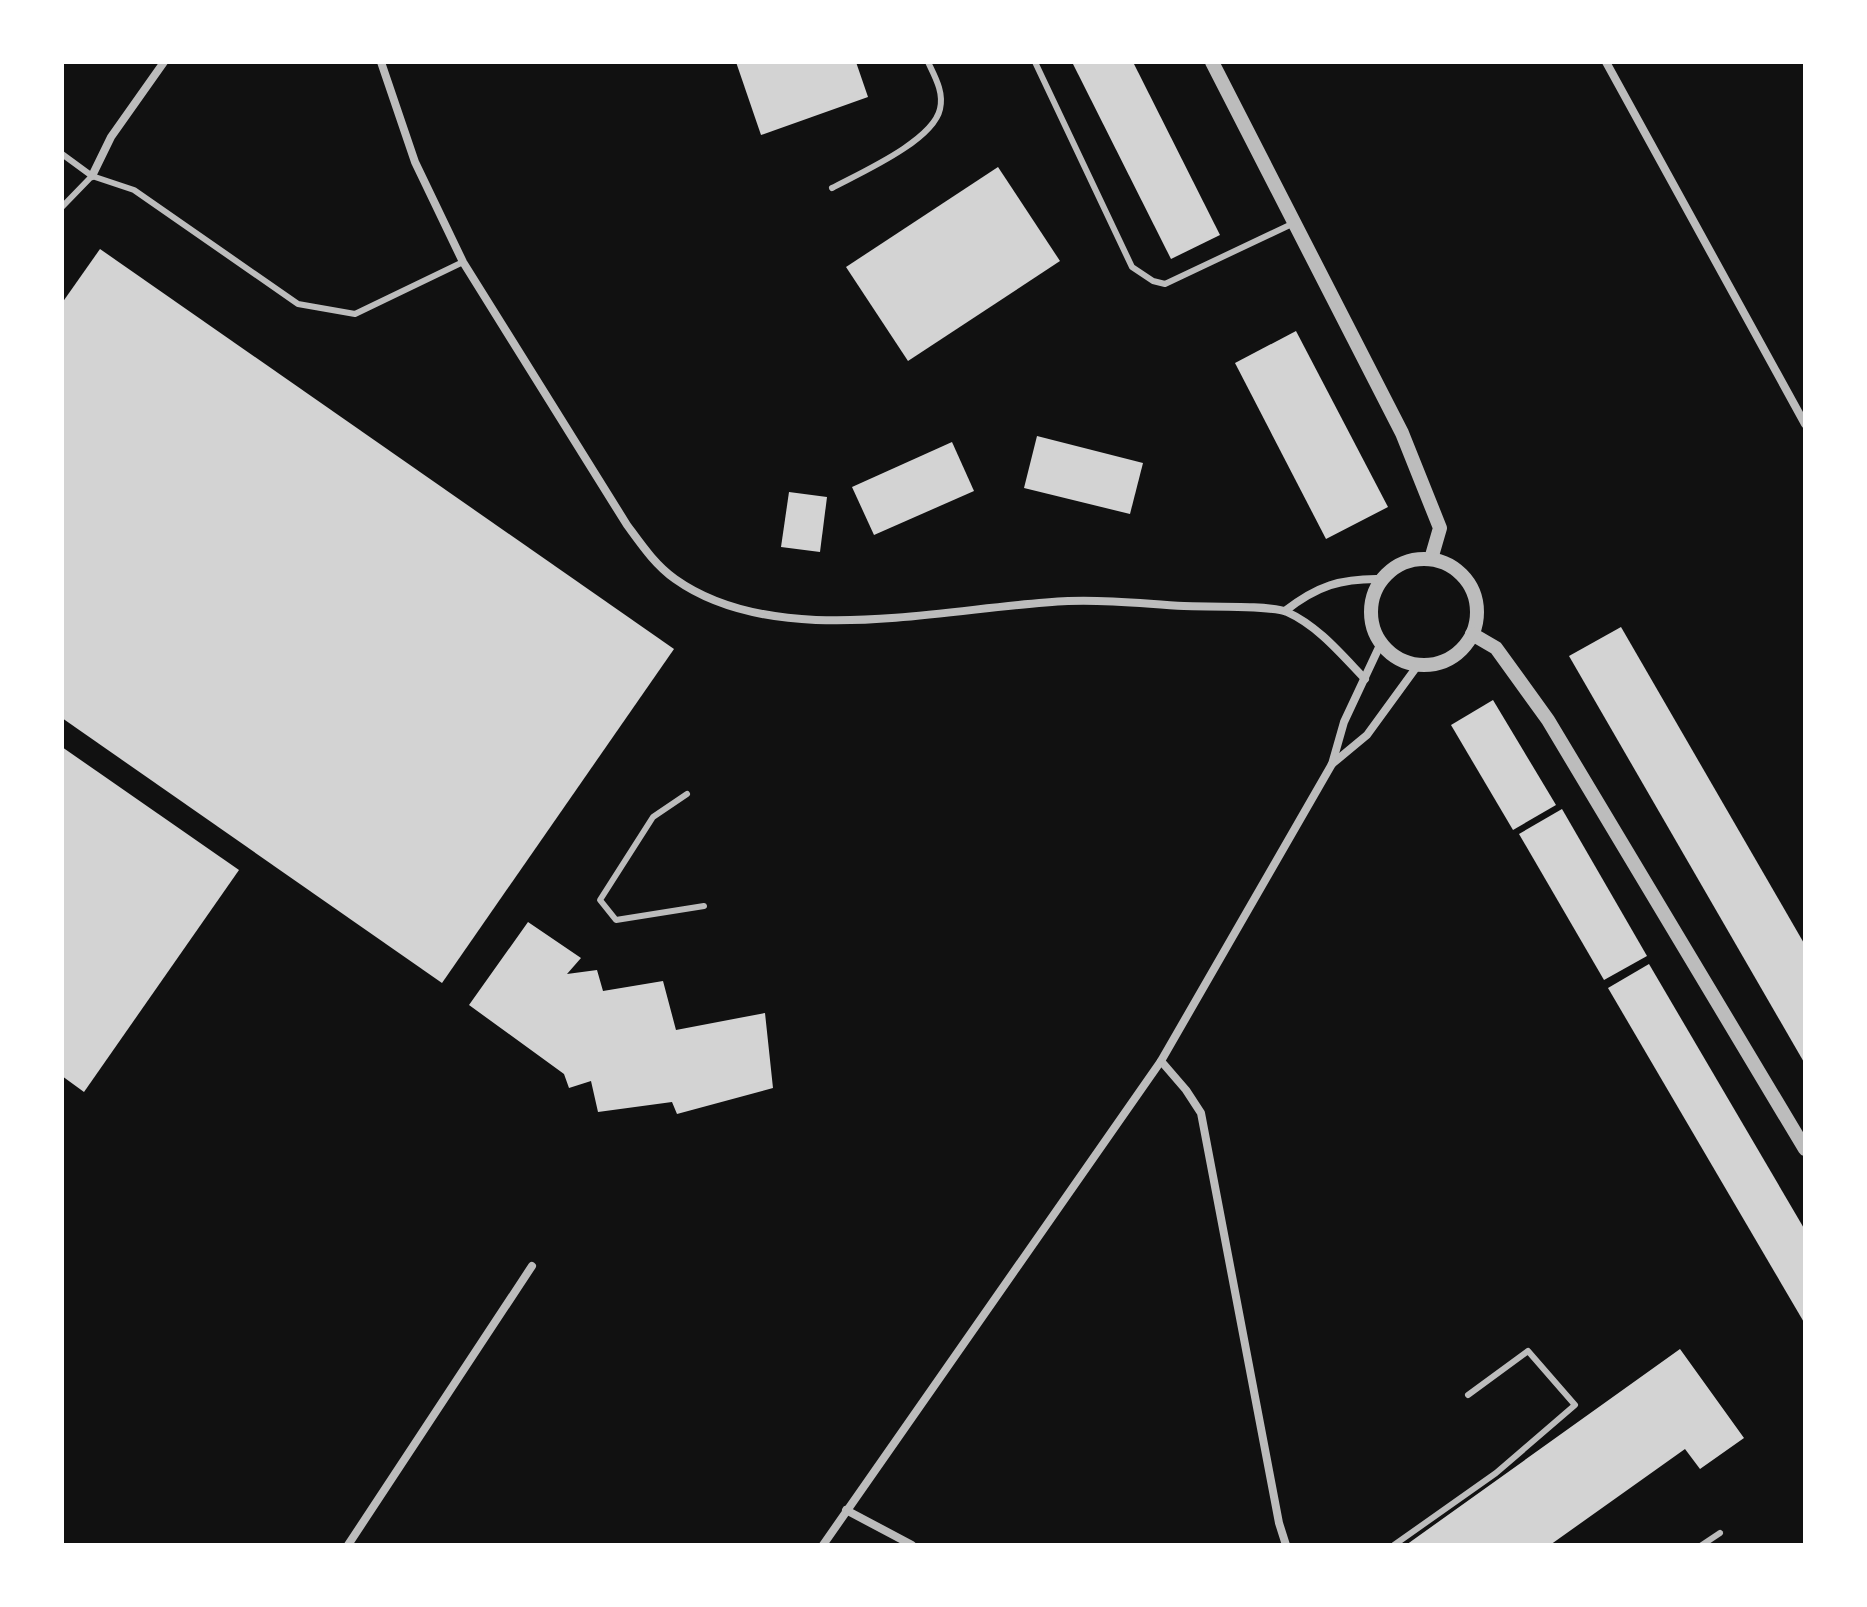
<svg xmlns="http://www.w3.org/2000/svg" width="1867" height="1607" viewBox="0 0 1867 1607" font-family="'Sofia Sans Condensed',sans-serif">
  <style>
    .building { fill: #d3d3d3 }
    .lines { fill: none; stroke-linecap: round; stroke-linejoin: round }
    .service { stroke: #bcbcbc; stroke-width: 6 }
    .minor { stroke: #bcbcbc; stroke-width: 8 }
    .tertiary { stroke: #bcbcbc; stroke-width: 14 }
  </style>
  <rect width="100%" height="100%" fill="#111"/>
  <g class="building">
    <polygon points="736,62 856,62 868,97 761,135"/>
    <polygon points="1072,62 1133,62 1220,235 1171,259"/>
    <polygon points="998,167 1060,261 908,361 846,267"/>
    <polygon points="100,249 674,649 442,983 62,718 62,303"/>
    <polygon points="1296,331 1388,507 1326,539 1235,363"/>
    <polygon points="1037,436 1143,463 1130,514 1024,488"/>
    <polygon points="952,442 974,491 874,535 852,487"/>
    <polygon points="789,492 827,497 820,552 781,547"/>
    <polygon points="1621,627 1805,945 1805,1064 1569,656"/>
    <polygon points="1493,700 1556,805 1513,830 1451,725"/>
    <polygon points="62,747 239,870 84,1092 62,1076"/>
    <polygon points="1562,809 1647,956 1604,980 1519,834"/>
    <polygon points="528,922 581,958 567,974 597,970 603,991 663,981 676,1030 765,1013 773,1088 677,1114 672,1102 598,1112 591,1081 569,1088 564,1074 469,1005"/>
    <polygon points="1649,964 1805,1230 1805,1324 1608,988"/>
    <polygon points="1680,1349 1744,1438 1700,1469 1685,1449 1550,1545 1406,1545"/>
  </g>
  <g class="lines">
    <g class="service">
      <polyline points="1035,62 1132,267 1153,281 1165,284 1294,223"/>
      <polyline points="62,154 92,176 134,190 298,304 355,314 463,262"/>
      <path d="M832,188C860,173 933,141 940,109C944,92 935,77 928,62"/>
      <polyline points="62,207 92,176"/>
      <polyline points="687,794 653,817 600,900 616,920 704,906"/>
      <polyline points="1394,1545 1496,1473 1575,1405 1528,1351 1468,1395"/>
      <polyline points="1702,1545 1720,1533"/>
    </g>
    <g class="minor">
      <path d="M381,62L415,162L463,262L627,525C641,544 655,565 675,579C779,653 950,606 1068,601C1106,599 1146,604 1184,606C1204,607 1272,605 1287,612C1318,626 1341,654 1365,679"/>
      <polyline points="1606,62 1805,424"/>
      <polyline points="92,176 111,137 164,62"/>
      <path d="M1285,611C1317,586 1341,578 1382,579"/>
      <polyline points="1332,764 1367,735 1418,665"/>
      <polyline points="1161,1061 1186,1090 1201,1113 1279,1523 1286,1545"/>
      <polyline points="846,1510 912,1545"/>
      <polyline points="348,1545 532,1266"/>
      <polyline points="823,1545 1161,1061 1332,764 1344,722 1381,643"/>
    </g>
    <g class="tertiary">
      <polyline points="1212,62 1402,433 1440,528 1431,559"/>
      <circle cx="1424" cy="612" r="53"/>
      <polyline points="1472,634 1496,648 1548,720 1805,1149"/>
    </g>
  </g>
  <rect width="1867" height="1607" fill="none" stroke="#ffffff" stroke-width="128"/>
</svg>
